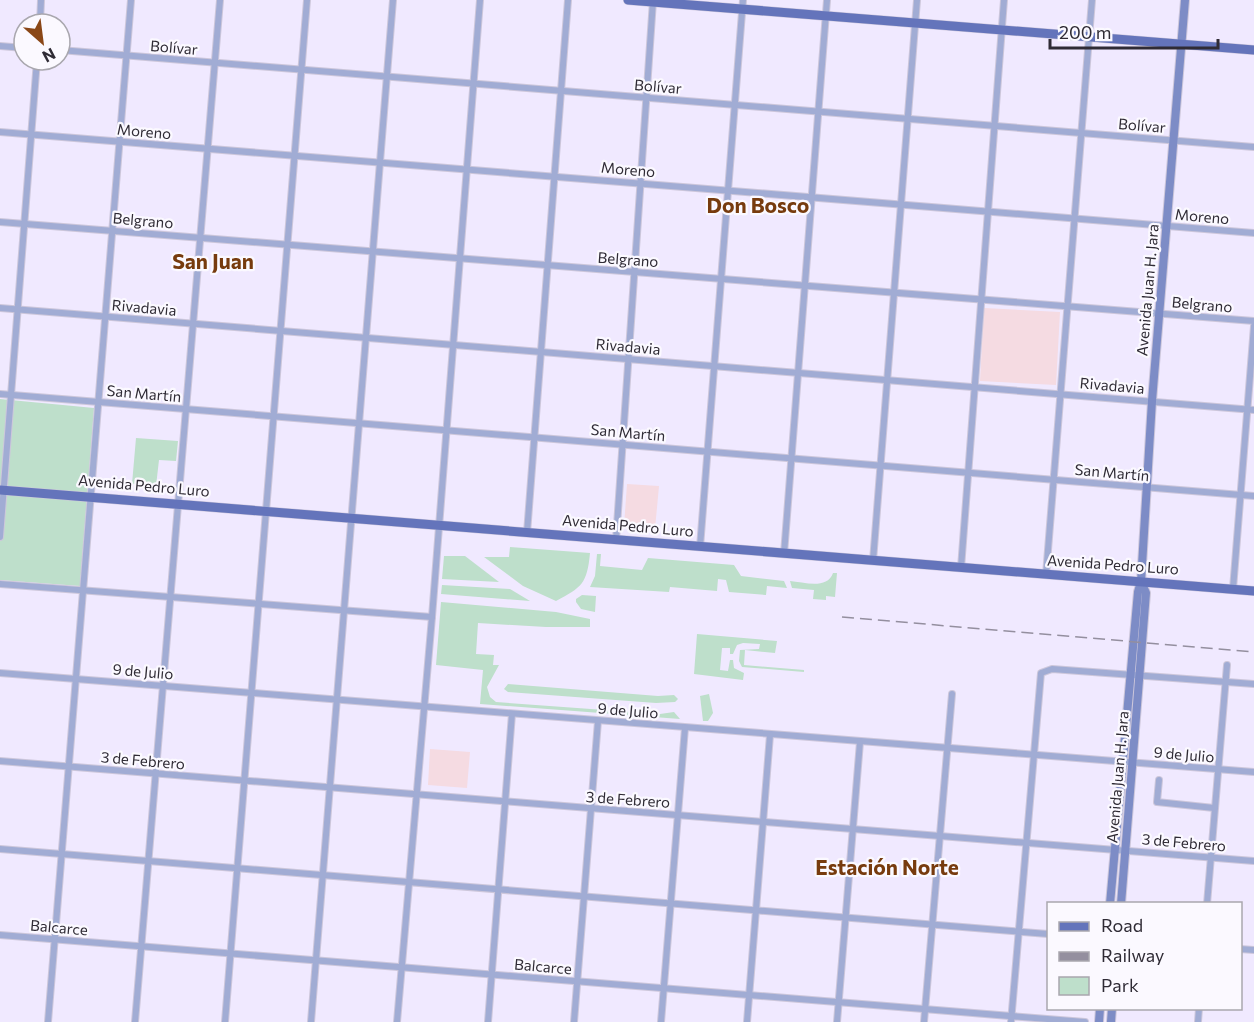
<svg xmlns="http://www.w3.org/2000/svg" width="1254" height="1022" viewBox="0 0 1254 1022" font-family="Commissioner,sans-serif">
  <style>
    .education { fill: #f5dbe2 }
    .green { fill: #bedfcb }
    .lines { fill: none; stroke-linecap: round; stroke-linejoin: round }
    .street-casing { stroke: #cdc7db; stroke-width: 8 }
    .secondary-casing { stroke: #cdc7db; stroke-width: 10 }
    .primary-casing { stroke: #cdc7db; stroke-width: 10 }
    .street { stroke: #a1acd4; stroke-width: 6 }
    .secondary { stroke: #7d8cc6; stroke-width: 8 }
    .primary { stroke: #6474bb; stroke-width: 9 }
    .rail { stroke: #948f9f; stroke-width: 1.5; stroke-dasharray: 12 6; stroke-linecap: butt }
    .labels { text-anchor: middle; stroke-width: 4.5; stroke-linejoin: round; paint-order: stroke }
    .street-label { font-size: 15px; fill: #2f2b35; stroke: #fbf9ff }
    .district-label { font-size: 21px; font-weight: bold; fill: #773b0e; stroke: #fbf9ff }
  </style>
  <rect width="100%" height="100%" fill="#f0e9ff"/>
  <g class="education">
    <polygon points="984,308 1060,312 1056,385 980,381"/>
    <polygon points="627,484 659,486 655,529 624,526"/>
    <polygon points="430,749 470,752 467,788 428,785"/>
  </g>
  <g class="green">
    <polygon points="0,399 94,408 80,586 0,580"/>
    <polygon points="136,438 178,441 176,461 159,460 156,486 132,484"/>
    <path d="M510,547L590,553C587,584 582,587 556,601L523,586L484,557H509Z"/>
    <polygon points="597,554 601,554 600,566 642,570 648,558 734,565 741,576 784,581 787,588 767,586 766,595 729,592 726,580 718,579 717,591 670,587 669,592 590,587 595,576"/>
    <polygon points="444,556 465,556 499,582 442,579"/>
    <path d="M833,573H837L835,597L826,596V600L813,599L814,590L792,588L790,581C804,582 827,590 833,573Z"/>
    <polygon points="442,585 510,589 530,601 441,594"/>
    <polygon points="582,595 596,596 595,612 581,609 576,602 576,599"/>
    <polygon points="441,602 556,612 590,619 590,627 546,627 478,623 476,654 494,655 493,665 499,665 487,687 490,697 496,702 660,714 674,712 680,719 480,704 483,670 436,665"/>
    <polygon points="697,634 777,641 775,653 745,650 744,665 804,670 804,672 742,667 739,661 740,650 759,649 760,644 743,643 737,645 733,654 730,654 730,648 722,648 720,670 728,671 730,660 733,660 734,668 744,673 743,680 694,674"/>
    <polygon points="508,684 658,696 674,695 678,699 675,702 656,703 508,692 504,689"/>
    <polygon points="709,694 713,713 708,721 703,721 700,696"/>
  </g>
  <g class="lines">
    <defs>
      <g id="street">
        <polyline points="40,24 41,0"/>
        <polyline points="0,46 24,48"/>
        <polyline points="60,50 1254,147"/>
        <polyline points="0,132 1254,233"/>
        <polyline points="0,222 1254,321"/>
        <polyline points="0,308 1254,410"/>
        <polyline points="0,394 1254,496"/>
        <polyline points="527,533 568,0"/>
        <polyline points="0,537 37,60"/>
        <polyline points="616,540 653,1"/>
        <polyline points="700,547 743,0"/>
        <polyline points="784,554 827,0"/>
        <polyline points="873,561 917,0"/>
        <polyline points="961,568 1004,0"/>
        <polyline points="1046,575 1092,0"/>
        <polyline points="0,584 432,617"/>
        <polyline points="1233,589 1254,326"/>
        <polyline points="0,673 1254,772"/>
        <polyline points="0,761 1254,861"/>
        <polyline points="1159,780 1157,802 1214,808"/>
        <polyline points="0,849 1048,934"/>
        <polyline points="1207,904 1227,665"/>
        <polyline points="0,935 1085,1022"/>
        <polyline points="1240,949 1254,950"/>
        <polyline points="48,1022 131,0"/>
        <polyline points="135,1022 220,0"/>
        <polyline points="225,1022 307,0"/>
        <polyline points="311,1022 393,0"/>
        <polyline points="397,1022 432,617 480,0"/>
        <polyline points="488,1022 512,714"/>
        <polyline points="574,1022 598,721"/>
        <polyline points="661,1022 685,728"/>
        <polyline points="747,1022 770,735"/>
        <polyline points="837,1022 860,742"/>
        <polyline points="924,1022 952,694"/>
        <polyline points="1011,1022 1041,673 1052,669 1254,684"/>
        <polyline points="1198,1022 1199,1008"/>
      </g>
      <g id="secondary">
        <polyline points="1110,904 1138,592 1141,582 1152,401 1185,0"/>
        <polyline points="1121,904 1146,593 1141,582"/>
        <polyline points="1099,1022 1100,1008"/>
        <polyline points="1111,1022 1112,1008"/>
      </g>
      <g id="primary">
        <polyline points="628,0 1254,50"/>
        <polyline points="0,490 1254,591"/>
      </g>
    </defs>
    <use href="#street" class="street-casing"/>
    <use href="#secondary" class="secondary-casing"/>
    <use href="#primary" class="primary-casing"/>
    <use href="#street" class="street"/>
    <use href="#secondary" class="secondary"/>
    <use href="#primary" class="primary"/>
    <polyline class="rail" points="842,617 1254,652"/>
  </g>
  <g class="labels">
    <g class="street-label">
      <text transform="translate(174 48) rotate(5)" y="5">Bolívar</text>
      <text transform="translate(658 87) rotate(5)" y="5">Bolívar</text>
      <text transform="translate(1142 126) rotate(5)" y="5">Bolívar</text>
      <text transform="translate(144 132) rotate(5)" y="5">Moreno</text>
      <text transform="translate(628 170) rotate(5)" y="5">Moreno</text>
      <text transform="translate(1202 217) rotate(5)" y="5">Moreno</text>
      <text transform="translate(143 221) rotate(5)" y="5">Belgrano</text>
      <text transform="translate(628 260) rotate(4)" y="5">Belgrano</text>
      <text transform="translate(1148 290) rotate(-85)" y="5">Avenida Juan H. Jara</text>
      <text transform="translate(1202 305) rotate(5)" y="5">Belgrano</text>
      <text transform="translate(144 308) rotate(5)" y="5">Rivadavia</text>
      <text transform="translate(628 347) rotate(5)" y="5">Rivadavia</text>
      <text transform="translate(1112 386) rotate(5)" y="5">Rivadavia</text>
      <text transform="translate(144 394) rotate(5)" y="5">San Martín</text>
      <text transform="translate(628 433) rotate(5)" y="5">San Martín</text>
      <text transform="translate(1112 473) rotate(5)" y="5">San Martín</text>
      <text transform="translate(144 486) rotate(5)" y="5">Avenida Pedro Luro</text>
      <text transform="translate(628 526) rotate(5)" y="5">Avenida Pedro Luro</text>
      <text transform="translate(1113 565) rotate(4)" y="5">Avenida Pedro Luro</text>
      <text transform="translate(143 672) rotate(5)" y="5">9 de Julio</text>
      <text transform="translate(628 711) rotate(5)" y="5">9 de Julio</text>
      <text transform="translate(1184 755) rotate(5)" y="5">9 de Julio</text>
      <text transform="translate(143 761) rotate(5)" y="5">3 de Febrero</text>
      <text transform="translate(1118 777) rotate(-85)" y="5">Avenida Juan H. Jara</text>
      <text transform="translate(628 800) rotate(4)" y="5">3 de Febrero</text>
      <text transform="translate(1184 843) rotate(5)" y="5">3 de Febrero</text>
      <text transform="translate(59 928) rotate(5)" y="5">Balcarce</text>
      <text transform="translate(543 967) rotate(5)" y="5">Balcarce</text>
    </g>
    <g class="district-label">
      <text x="758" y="213">Don Bosco</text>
      <text x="213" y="269">San Juan</text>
      <text x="887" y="875">Estación Norte</text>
    </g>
  </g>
  <rect x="1047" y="902" width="195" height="108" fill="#fbf9ff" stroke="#a9a7ae" stroke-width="1.5"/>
  <rect x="1059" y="922" width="30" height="9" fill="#6474bb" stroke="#a9a7ae" stroke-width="1.5"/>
  <text x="1101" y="932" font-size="18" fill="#2f2b35">Road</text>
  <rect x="1059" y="952" width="30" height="9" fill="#948f9f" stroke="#a9a7ae" stroke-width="1.5"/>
  <text x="1101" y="962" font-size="18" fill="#2f2b35">Railway</text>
  <rect x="1059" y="977" width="30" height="18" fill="#bedfcb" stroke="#a9a7ae" stroke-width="1.5"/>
  <text x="1101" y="992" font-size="18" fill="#2f2b35">Park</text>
  <g transform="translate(42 42) rotate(152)"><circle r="28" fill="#fbf9ff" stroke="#a9a7ae" stroke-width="1.5"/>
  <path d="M0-4.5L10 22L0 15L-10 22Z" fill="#8a4717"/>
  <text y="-9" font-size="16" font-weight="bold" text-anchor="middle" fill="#2f2b35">N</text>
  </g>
  <path d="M1050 39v9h168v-9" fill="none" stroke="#2f2b35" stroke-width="3"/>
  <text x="1059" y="39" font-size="18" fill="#2f2b35" stroke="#fbf9ff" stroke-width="4.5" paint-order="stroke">200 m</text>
</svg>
